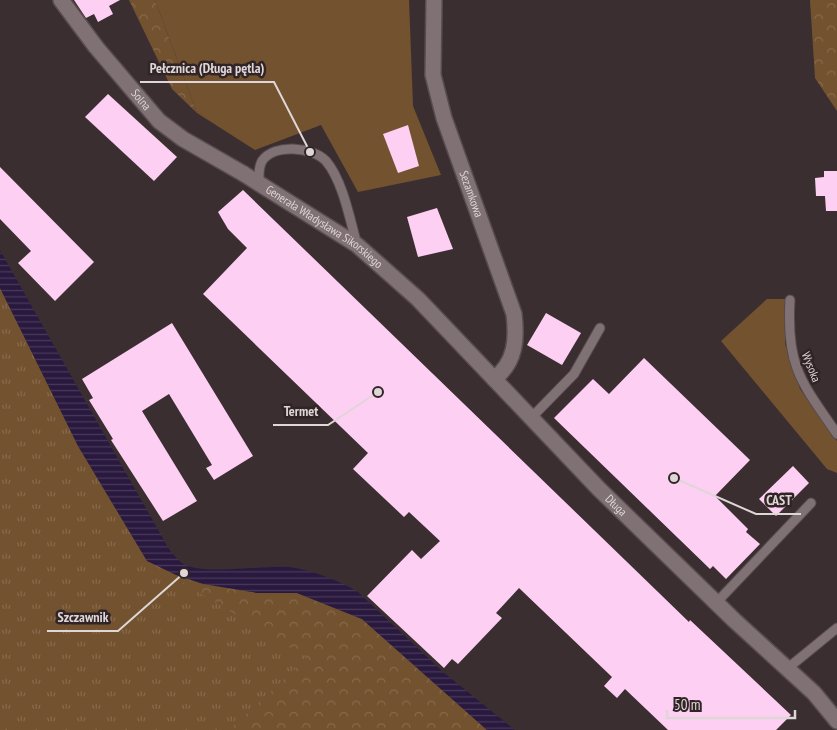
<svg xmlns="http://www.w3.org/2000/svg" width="837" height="730" viewBox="0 0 837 730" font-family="'PT Sans Narrow',sans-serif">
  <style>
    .grass { fill: #73522f }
    .forest { fill: url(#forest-crowns) }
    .park { fill: url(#park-tufts) }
    .water { fill: url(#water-rules) }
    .building { fill: #fdcff3 }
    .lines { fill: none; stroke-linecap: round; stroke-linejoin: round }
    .lane-casing { stroke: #574c4e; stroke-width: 11 }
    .street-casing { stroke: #574c4e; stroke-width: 18 }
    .secondary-casing { stroke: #574c4e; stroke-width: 18 }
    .lane { stroke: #807174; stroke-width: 9 }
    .street { stroke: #807174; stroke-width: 15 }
    .secondary { stroke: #807174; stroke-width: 15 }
    .labels { text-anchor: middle; stroke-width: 5; stroke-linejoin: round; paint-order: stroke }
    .street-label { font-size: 12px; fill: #ded6d7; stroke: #312427 }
    .leader { fill: none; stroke: #ded6d7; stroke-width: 2 }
    .callout-dot { fill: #ded6d7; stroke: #312427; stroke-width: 2 }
    .callout-label { font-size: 14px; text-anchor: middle; font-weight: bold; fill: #ded6d7; stroke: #312427; stroke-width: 5; stroke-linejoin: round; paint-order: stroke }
  </style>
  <defs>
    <pattern id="forest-crowns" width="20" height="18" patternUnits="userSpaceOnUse" patternTransform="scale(1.25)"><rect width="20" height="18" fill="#73522f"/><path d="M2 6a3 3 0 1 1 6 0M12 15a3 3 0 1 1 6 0" fill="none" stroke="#866a4c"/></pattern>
    <pattern id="park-tufts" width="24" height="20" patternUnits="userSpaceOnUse" patternTransform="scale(1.25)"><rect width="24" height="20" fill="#73522f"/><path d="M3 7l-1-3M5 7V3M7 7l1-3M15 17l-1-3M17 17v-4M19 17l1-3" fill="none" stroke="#866a4c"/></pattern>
    <pattern id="water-rules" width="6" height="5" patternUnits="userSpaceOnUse" patternTransform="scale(1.25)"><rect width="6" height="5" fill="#2a193f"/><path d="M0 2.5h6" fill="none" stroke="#483a5a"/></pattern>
  </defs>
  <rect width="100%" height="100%" fill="#3b2e31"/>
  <g class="grass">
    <polygon points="155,0 409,0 413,106 441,175 358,192 321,125 255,150 197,113"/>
    <polygon points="767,299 785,299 785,344 800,389 837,441 837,473 827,469 721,341"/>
  </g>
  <g class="forest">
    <polygon points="129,0 155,0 197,113 172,89"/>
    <polygon points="810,0 837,0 837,111 815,78"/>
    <polygon points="0,288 78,446 147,561 257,593 297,593 362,619 487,730 0,730"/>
  </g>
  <polygon class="park" points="0,288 78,446 147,561 307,658 229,730 0,730"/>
  <path class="water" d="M0,250L169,549C173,554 178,560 182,563C199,576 265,565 289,567C312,570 338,580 358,592L442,671L515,730H487L362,619L297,593H257L203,584L176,575L147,561L78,446L0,288Z"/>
  <g class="building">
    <polygon points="74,0 120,0 109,6 113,14 98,22 94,14 86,18"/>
    <polygon points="108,94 177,157 154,181 85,117"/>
    <polygon points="408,125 419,166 398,173 383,134"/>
    <polygon points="0,167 94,262 55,301 18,263 31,251 0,219"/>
    <polygon points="824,171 837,171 837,211 826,211 825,196 816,196 815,178 824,177"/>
    <polygon points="243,190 689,622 690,620 791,715 776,730 668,730 625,689 617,698 604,686 612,677 519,588 496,613 502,618 458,664 452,659 444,668 367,596 412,550 421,559 440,541 409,512 404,517 353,469 368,453 203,294 247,248 228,229 218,212"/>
    <polygon points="437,208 453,249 418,257 407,217"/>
    <polygon points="546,313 581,333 562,365 527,345"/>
    <polygon points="172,323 253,456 214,480 206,468 212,465 169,394 142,411 197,501 163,521 111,440 113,439 89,400 93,398 82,379"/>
    <polygon points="644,358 750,460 715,496 748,529 746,532 760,544 726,579 713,566 710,569 554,418 593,379 609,394"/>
    <polygon points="793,466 809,483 776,516 759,499"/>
  </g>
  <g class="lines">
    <defs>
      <g id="lane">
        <path d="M259,184C259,176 258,168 262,161C274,143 313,147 326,161C343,181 350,220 357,245"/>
        <path d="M790,300C786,366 801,382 837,434"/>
        <polyline points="531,418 574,374 600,328"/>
        <polyline points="716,603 811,503"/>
        <polyline points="788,668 837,628"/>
      </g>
      <g id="street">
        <path id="s1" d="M61,0L96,47L159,121L183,139L244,174"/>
        <path id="s2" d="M434,0L433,75L444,118L514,314C517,339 516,362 494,379"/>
      </g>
      <g id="secondary">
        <path id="s3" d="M244,174L357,245L418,299L599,489L734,620L814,693L837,721"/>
      </g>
    </defs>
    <use href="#lane" class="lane-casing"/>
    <use href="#street" class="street-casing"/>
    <use href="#secondary" class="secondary-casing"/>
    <use href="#lane" class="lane"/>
    <use href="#street" class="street"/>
    <use href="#secondary" class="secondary"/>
  </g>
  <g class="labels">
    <g class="street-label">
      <text dy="4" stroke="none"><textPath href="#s1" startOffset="128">Solna</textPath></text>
      <text dy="4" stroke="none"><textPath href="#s2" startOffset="200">Sezamkowa</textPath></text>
      <text dy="4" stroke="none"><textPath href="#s3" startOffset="96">Generała Władysława Sikorskiego</textPath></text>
      <text transform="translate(811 367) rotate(68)" y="4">Wysoka</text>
      <text dy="4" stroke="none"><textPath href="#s3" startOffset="501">Długa</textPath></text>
    </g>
  </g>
  <path class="leader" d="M310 152L274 82H140M378 392L328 425H273M674 478L756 514H801M184 573L118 631H47"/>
  <g class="callout-dot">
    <circle cx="310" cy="152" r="5"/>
    <circle cx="378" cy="392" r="5"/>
    <circle cx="674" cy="478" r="5"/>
    <circle cx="184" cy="573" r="5"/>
  </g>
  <g class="callout-label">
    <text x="207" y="73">Pełcznica (Długa pętla)</text>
    <text x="301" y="416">Termet</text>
    <text x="779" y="505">CAST</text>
    <text x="83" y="622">Szczawnik</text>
  </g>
  <path d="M667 710v8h128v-8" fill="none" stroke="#ded6d7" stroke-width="2.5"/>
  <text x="674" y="710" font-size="15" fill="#ded6d7" stroke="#312427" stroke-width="4" paint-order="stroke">50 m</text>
</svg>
